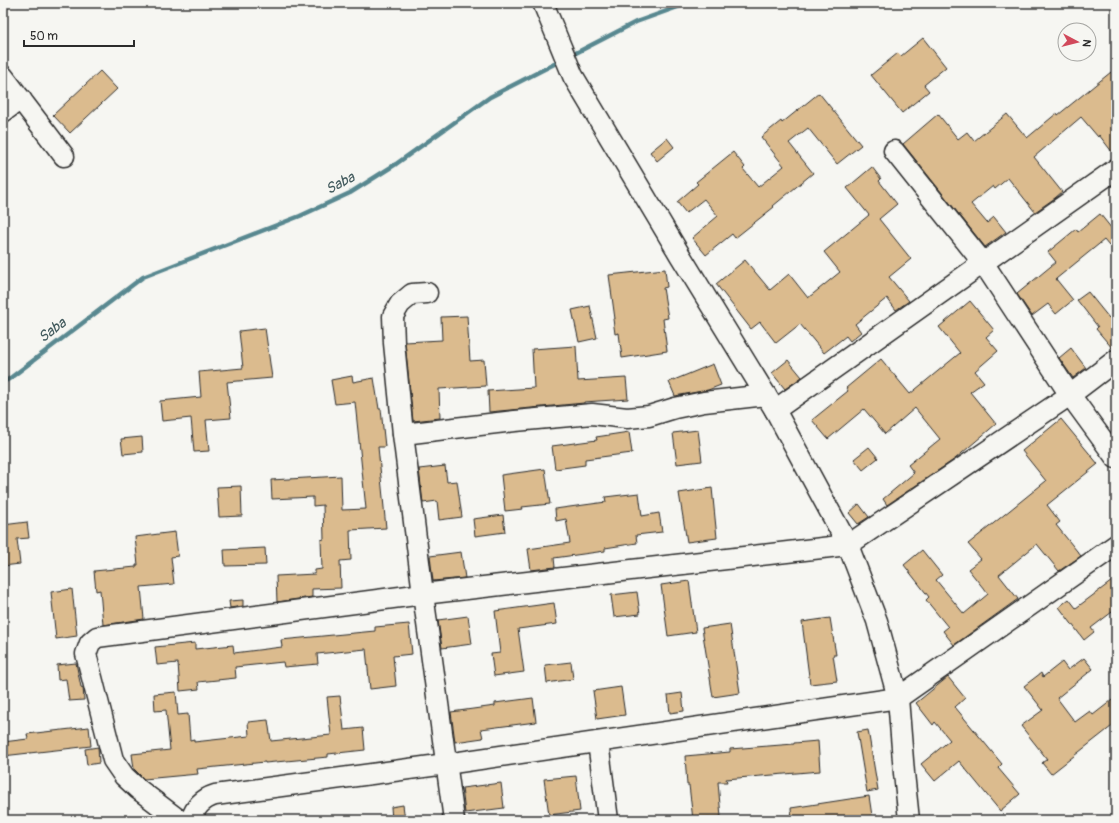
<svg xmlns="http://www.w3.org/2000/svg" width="1119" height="823" viewBox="0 0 1119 823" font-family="Pangolin,sans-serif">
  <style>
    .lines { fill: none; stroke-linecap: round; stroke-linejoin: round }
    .stream { stroke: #598890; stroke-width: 4.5 }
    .building { fill: #dbbb8e; stroke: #2b2b2b }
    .minor-casing { stroke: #2b2b2b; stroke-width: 23 }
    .minor { stroke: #f6f6f2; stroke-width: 20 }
    .labels { text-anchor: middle; stroke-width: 3.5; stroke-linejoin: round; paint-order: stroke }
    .water-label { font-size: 15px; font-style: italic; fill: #425a5d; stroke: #f6f6f2 }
  </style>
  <rect width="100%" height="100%" fill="#f6f6f2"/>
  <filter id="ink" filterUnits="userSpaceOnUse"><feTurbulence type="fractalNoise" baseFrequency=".025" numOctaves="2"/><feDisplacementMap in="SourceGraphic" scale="8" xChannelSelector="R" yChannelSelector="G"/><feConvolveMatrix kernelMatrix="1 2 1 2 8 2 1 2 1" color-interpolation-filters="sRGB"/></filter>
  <g filter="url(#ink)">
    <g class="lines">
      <g class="stream">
        <polyline points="570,56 636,22 689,3"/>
        <polyline points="3,382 9,379 143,277 300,216 350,193 396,164 490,97 562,60"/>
      </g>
    </g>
    <g class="building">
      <polygon points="923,38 946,67 924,85 929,91 902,113 871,75 898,53 901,56"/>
      <polygon points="100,71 117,89 70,133 53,115"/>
      <polygon points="1111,72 1116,79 1116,157 1099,135 1098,137 1081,117 1034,157 1062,192 1055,198 1035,212 1008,178 995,189 993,186 971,204 987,223 994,217 1006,232 985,247 903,144 938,114 958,139 967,132 974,141 1007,114 1027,138 1057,113 1058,115"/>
      <polygon points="819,93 861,145 837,164 808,128 789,143 813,173 773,206 774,207 735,238 732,234 706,255 692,238 718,216 704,199 686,213 677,202 698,184 696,182 733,152 745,167 743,169 758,187 784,166 761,137 781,121 782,123"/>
      <polygon points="667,138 674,147 657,161 650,152"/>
      <polygon points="872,167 881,179 879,181 897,204 879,219 911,259 889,277 909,301 896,310 887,298 855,324 861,332 850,341 846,336 824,353 800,324 776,343 760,322 751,329 716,284 745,260 770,290 789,274 808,298 840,272 824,252 869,215 847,188"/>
      <polygon points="1100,214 1116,234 1116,240 1109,246 1104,240 1056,279 1073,300 1056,314 1048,304 1032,316 1017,294 1056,262 1048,252 1076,229 1078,232"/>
      <polygon points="665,269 667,287 663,288 668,318 663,319 667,351 622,358 619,333 615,334 613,319 615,319 609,275"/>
      <polygon points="1088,292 1109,318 1116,313 1116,349 1113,349 1096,329 1098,327 1077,300"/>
      <polygon points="970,301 994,330 986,337 998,351 975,371 984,382 970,392 996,424 955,459 887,505 883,499 914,473 908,465 940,439 915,408 885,434 864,409 828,439 812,420 848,391 846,388 881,359 910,394 960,353 939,327"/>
      <polygon points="590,306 597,338 579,342 572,310"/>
      <polygon points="467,316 470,361 484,360 486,386 439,389 440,418 413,421 405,342 442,340 441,317"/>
      <polygon points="265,328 272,378 227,382 231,418 206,420 209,451 194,452 191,418 162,421 160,401 201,397 199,372 243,368 239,331"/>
      <polygon points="576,346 578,381 626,378 628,399 584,402 584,403 489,412 488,391 534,388 532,349"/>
      <polygon points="1071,348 1086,368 1073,378 1059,358"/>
      <polygon points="788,360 802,377 785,389 772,373"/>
      <polygon points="713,364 721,385 708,390 675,396 669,382"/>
      <polygon points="352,376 353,382 374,378 379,409 381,409 385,447 378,447 386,528 350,530 351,560 340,561 341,588 312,589 312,597 277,602 276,576 315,574 315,570 322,569 321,540 324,539 323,505 313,506 313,497 272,499 271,480 341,476 342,510 366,509 355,402 335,404 331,380"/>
      <polygon points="1061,419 1098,464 1047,505 1060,522 1056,525 1081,556 1059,571 1037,544 999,575 1018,599 954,645 943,631 948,627 926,600 929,597 904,565 922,550 942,575 936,580 964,614 988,594 968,569 981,559 968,544 1046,481 1022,451"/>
      <polygon points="698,430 702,461 677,464 673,433"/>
      <polygon points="629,432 632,453 585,459 585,465 555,469 552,446 597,440 596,437"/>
      <polygon points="142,437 143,452 123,454 121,439"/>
      <polygon points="869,447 878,458 863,470 854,459"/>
      <polygon points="445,466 447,482 457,481 462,517 439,520 437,501 423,503 419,469"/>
      <polygon points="545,469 550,504 522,507 523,509 505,511 501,475"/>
      <polygon points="241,486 242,516 219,517 217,487"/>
      <polygon points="712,488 717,538 687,542 679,493"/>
      <polygon points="639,493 642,516 659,513 662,532 636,535 637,543 605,548 605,551 554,558 555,567 531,570 528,549 570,543 566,519 556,521 555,509 606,502 605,497"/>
      <polygon points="859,504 869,517 858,524 849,513"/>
      <polygon points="503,515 505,532 475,536 473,519"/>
      <polygon points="27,522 29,538 17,539 20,564 3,566 3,552 5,552 3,525"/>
      <polygon points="175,532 178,556 171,557 174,584 141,587 144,619 103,625 100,590 96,591 94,571 136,567 136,565 138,565 135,537"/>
      <polygon points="265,548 266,565 225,566 224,550"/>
      <polygon points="461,552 465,578 433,581 430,556"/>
      <polygon points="1116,578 1116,609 1091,628 1094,632 1084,640 1059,607 1069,599 1076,608"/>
      <polygon points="689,581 696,632 668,636 661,585"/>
      <polygon points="72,589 77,636 56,639 51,592"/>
      <polygon points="637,592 640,614 614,617 611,595"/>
      <polygon points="243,600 243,606 230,608 229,601"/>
      <polygon points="554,603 557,624 518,629 524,672 494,676 491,654 500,653 495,611"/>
      <polygon points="468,616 472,644 442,648 438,620"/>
      <polygon points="830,618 836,655 833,655 837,681 810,684 802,622"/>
      <polygon points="409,624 412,654 393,656 396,686 370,689 366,649 317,654 318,664 284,667 283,662 235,667 236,678 198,682 199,689 180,691 178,663 157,665 155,647 195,643 195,649 233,645 234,653 282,647 281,640 375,631 375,627"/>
      <polygon points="730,624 740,693 713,697 702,628"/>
      <polygon points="1084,658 1093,669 1057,698 1075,722 1090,711 1093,715 1116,697 1116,723 1051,774 1042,763 1047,759 1021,726 1043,710 1024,686 1041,673 1043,677 1062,662 1068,670"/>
      <polygon points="571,662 573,679 547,683 545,665"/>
      <polygon points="76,663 81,687 83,688 84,700 69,701 66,679 58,680 57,665"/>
      <polygon points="948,677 965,698 955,707 1002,764 998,768 1020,794 1000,811 959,761 935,781 921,764 950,740 935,722 933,725 916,703"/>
      <polygon points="621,687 625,715 597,719 593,691"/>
      <polygon points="176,692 178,715 188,714 190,740 194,739 194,742 249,736 248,722 268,720 271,741 331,735 327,697 340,696 344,730 363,728 365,750 328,754 328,757 265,763 265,762 197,769 198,774 144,779 134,769 132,754 170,750 166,710 155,711 154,694"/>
      <polygon points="682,693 684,711 670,713 668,695"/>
      <polygon points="533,698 536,722 481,729 483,738 455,742 451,712 495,706 495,703"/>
      <polygon points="89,727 91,746 3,756 3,742 28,739 27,734"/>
      <polygon points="868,730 878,790 867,792 857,732"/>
      <polygon points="818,741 820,771 726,779 727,782 718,782 721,817 693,820 689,785 687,785 685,756 730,752 730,749 794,744 794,743"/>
      <polygon points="98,747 99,763 87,765 85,749"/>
      <polygon points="576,776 580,811 549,815 544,779"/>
      <polygon points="501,783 504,808 465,813 462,788"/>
      <polygon points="869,796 872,816 849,820 792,820 791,808"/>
      <polygon points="403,805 405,820 392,820 391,807"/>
    </g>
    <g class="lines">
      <defs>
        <g id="minor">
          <polyline points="543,3 573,76 680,255 775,410 848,545 877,621 898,698 904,773 909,820"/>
          <polyline points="3,76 64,156"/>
          <polyline points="3,112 21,99"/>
          <polyline points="894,151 984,264 1070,395 1116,458"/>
          <polyline points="427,293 412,294 400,304 393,316 394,343 403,434 423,594 454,820"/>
          <polyline points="775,410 1116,169"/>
          <polyline points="403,434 515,421 592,414 627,418 649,416 675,408 704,402 766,395"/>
          <polyline points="598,742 608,820"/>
          <polyline points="179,820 138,789 124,776 113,760 86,654 90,643 97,637 423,594 848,545 1070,395 1116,360"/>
          <path d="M191,820C195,807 202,799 215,795L446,764L898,698L1116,545"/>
        </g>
      </defs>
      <use href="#minor" class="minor-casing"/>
      <use href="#minor" class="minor"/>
    </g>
  </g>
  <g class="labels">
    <g class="water-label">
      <text transform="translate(340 183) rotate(-28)" y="5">Saba</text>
      <text transform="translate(52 330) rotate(-37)" y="5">Saba</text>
    </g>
  </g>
  <rect width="1119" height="823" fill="none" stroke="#f6f6f2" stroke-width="16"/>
  <rect x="8" y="8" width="1103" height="807" fill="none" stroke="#2b2b2b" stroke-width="1.5" filter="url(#ink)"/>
  <g transform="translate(1077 42) rotate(97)"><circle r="19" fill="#f6f6f2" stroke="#a5a5a2"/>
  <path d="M0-3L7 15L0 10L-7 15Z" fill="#d1495b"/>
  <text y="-6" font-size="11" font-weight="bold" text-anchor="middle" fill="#2b2b2b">N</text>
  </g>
  <path d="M24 40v6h110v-6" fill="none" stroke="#2b2b2b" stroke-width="2"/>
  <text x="30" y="40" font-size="12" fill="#2b2b2b" stroke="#f6f6f2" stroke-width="3" paint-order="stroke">50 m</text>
</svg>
